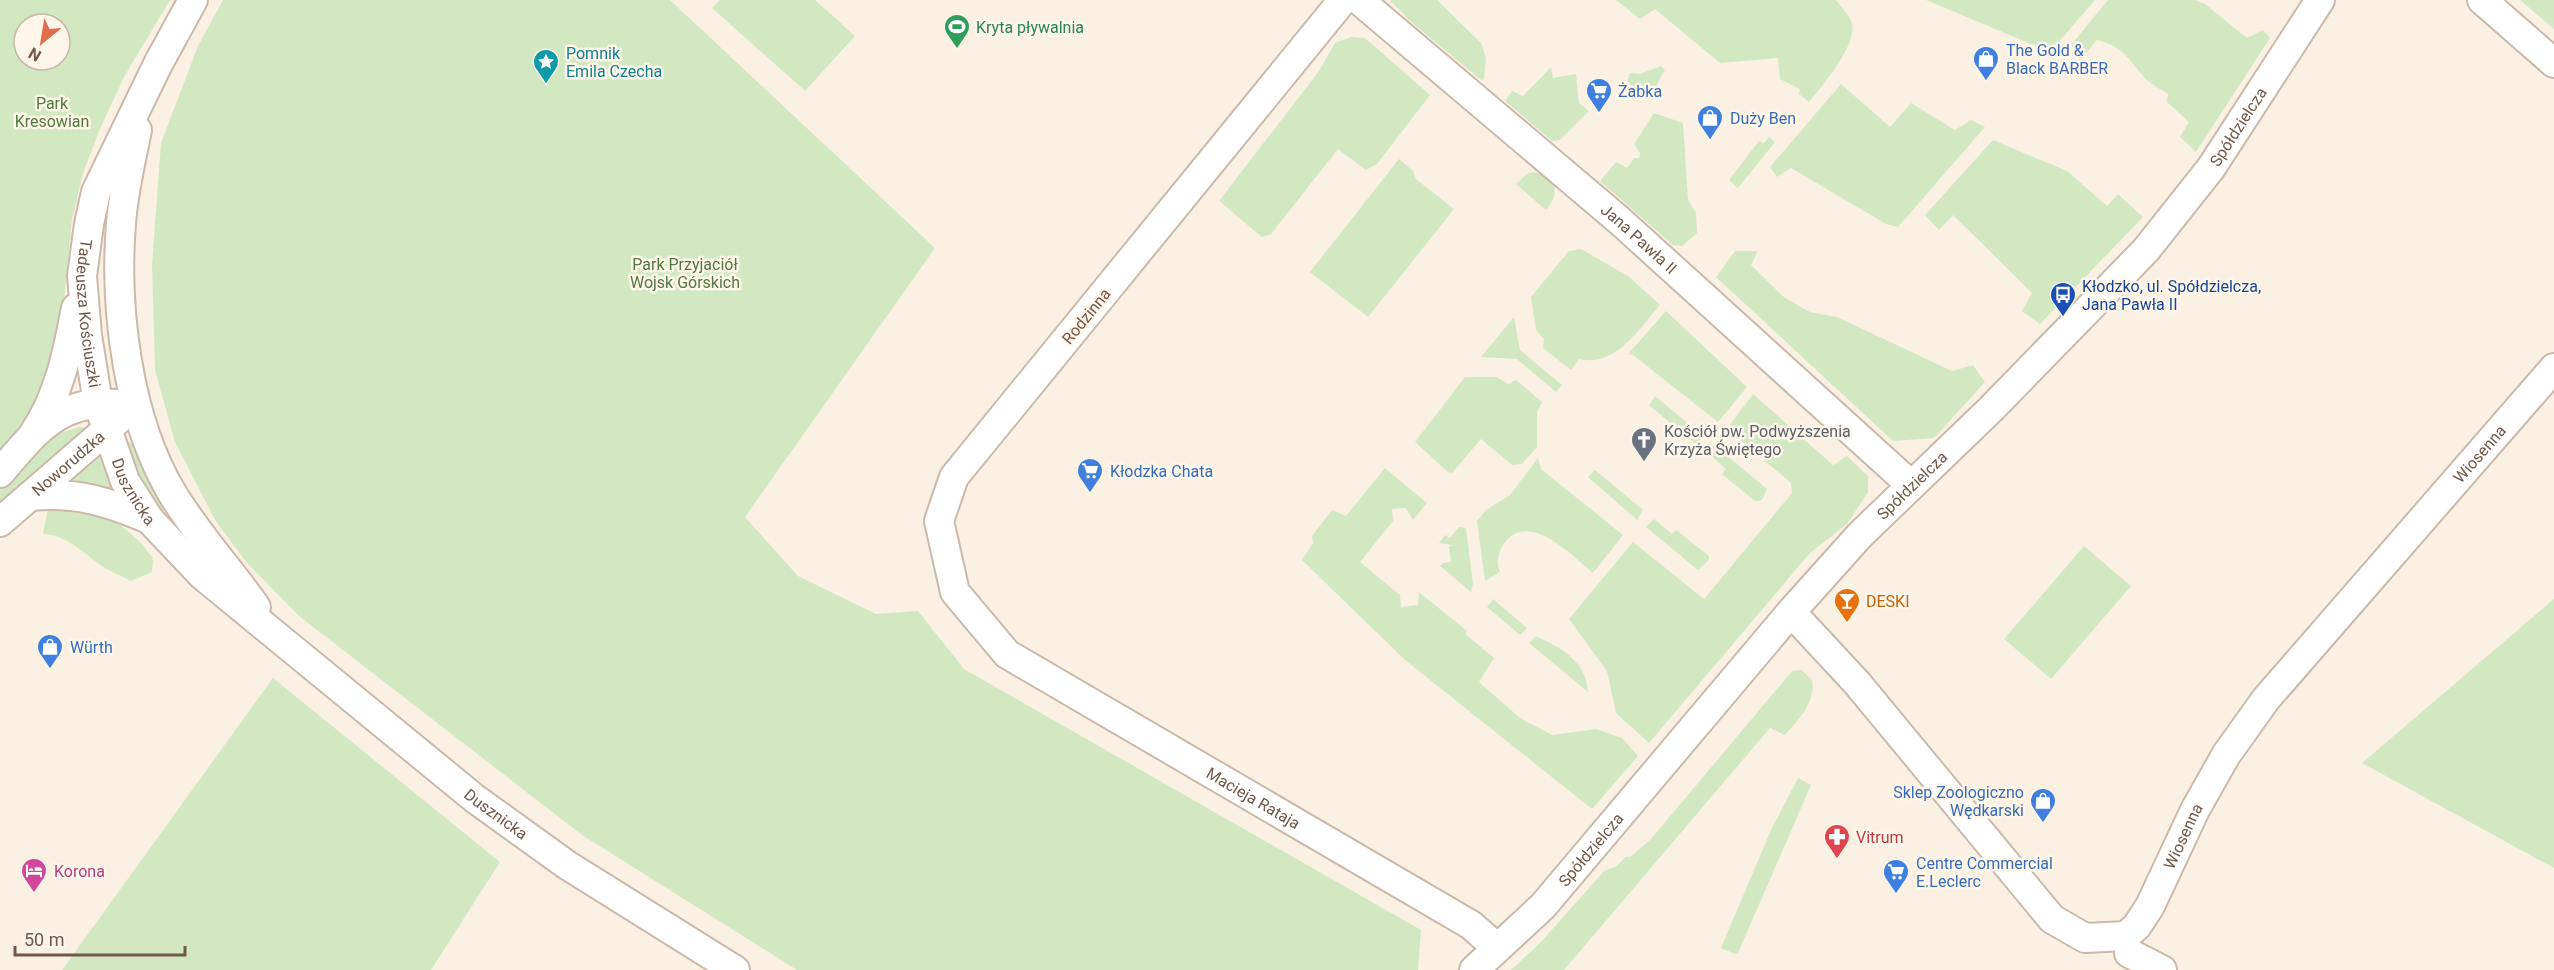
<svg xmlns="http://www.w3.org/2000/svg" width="2554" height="970" viewBox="0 0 2554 970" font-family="Roboto,sans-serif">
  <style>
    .green { fill: #d2e8c2; fill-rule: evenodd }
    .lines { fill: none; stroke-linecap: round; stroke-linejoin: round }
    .minor-casing { stroke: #ccb9aa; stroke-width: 32 }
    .minor { stroke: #fff; stroke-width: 28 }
    .labels { text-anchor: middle; stroke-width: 5; stroke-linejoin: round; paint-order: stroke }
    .leisure-label { font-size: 16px; fill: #27864d; stroke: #fef6e9; text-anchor: start }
    .shop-label { font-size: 16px; fill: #366cbe; stroke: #fef6e9; text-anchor: start }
    .culture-label { font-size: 16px; fill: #0d838f; stroke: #fef6e9; text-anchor: start }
    .park-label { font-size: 16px; fill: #537842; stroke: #fef6e9 }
    .street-label { font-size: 16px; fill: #72584a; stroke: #fef6e9 }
    .transit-label { font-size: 16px; fill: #164399; stroke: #fef6e9; text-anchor: start }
    .worship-label { font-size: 16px; fill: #5b616d; stroke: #fef6e9; text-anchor: start }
    .food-label { font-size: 16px; fill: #c56008; stroke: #fef6e9; text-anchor: start }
    .health-label { font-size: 16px; fill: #be3a42; stroke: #fef6e9; text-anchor: start }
    .hotel-label { font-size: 16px; fill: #b23c85; stroke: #fef6e9; text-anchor: start }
  </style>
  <rect width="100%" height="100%" fill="#fbf1e3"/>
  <g class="green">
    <path d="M0,0H170L125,75L100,129L83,173L72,219L63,309L40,402L0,458ZM24,24H60V60H24Z"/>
    <polygon points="223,0 670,0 935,248 745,517 798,576 876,614 918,611 964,669 1421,930 1418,970 797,970 582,835 299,616 246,562 215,520 175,442 155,370 152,265 161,143 198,46"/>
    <polygon points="720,0 815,0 855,36 805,91 712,8"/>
    <polygon points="1390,0 1437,0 1481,43 1486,58 1484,79 1481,80 1409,20"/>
    <path d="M1616,0H1836C1841,7 1851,16 1852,24C1857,45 1822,86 1809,102L1799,94L1800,89L1780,79L1778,58L1720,63L1655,9L1640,19Z"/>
    <polygon points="1926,0 2095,0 2050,52"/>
    <path d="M2108,0H2195L2205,4L2247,38L2263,30L2270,38L2196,152L2180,137L2189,122L2167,102L2168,94C2162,90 2154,86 2148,81C2130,63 2126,47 2097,40L2082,58L2071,45Z"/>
    <polygon points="2520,0 2554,0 2554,29"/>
    <polygon points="1351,37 1365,38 1430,95 1377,164 1366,170 1338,149 1271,234 1262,237 1219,201 1319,71 1335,43"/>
    <polygon points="1661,66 1665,70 1648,100 1627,81 1630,73 1640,74"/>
    <polygon points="1551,67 1553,78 1576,74 1579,103 1589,111 1560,140 1552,141 1505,101 1512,91 1523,96"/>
    <polygon points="1841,84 1890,127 1911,103 1955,130 1971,120 1985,127 1898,227 1886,224 1791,168 1777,177 1770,167"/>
    <polygon points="1654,113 1683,123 1688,200 1696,213 1697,233 1682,246 1673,245 1600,181 1616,162 1627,168 1634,158 1639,158 1640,153 1634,144"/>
    <polygon points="1769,137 1775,142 1738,188 1729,180 1759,141 1764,143"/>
    <polygon points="1993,140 2067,171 2107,206 2118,194 2143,217 2040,324 2022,311 2032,293 1953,215 1939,230 1925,215"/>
    <polygon points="1399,159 1413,171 1416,179 1454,209 1368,317 1310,272"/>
    <path d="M1533,172L1548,176C1559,188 1555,199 1546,210L1516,184L1527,174Z"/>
    <path d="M1581,249L1628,276L1660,305C1639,329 1615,368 1579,359L1571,370L1543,348L1544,339L1536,330L1531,297L1569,251Z"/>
    <polygon points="1735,251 1758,251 1751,265 1785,298 1810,312 1837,317 1952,371 1973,365 1985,382 1934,438 1893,441 1716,277"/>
    <polygon points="1666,311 1747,387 1718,422 1633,355 1628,354"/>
    <polygon points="1514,317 1520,350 1562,385 1556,392 1517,359 1481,357"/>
    <polygon points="1465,377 1497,377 1508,384 1516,380 1542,402 1537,412 1537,447 1522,464 1512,465 1481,439 1452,473 1448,472 1415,442"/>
    <polygon points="1753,394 1833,465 1847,456 1868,476 1868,492 1847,524 1810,553 1649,743 1616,713 1607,671 1569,619 1633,542 1704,599 1792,493 1791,483 1727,429"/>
    <polygon points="1655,396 1703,436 1697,445 1649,405"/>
    <polygon points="79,427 86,428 87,430 0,504 0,490 48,437"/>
    <polygon points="127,440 135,447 166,509 160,514 140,481 124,441"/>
    <polygon points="1714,445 1767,489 1762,500 1755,501 1722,474 1726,469 1708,453"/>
    <polygon points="97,452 101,454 117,491 113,497 66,486 63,480"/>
    <path d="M1538,458L1541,469L1623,535L1593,573C1572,556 1528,508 1503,545C1498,553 1496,563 1500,572L1485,581L1477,521L1486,510L1510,495Z"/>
    <polygon points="1385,468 1427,503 1413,520 1406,508 1392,509 1393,521 1360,562 1400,595 1401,607 1418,605 1419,592 1467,631 1465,634 1494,658 1479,682 1520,718 1552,735 1596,729 1622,738 1638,756 1592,809 1405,660 1302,560 1313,543 1312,536 1332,510 1346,516"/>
    <polygon points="1595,470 1643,510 1637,520 1588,477"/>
    <path d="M66,506L115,520L140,542L153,558L152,572L131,581C122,576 113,573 105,568C87,556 66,534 43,534L48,508Z"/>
    <polygon points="1654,519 1672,534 1676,530 1709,556 1709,560 1698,570 1646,527"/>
    <polygon points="1459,527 1466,528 1473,584 1471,592 1440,566 1443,563 1451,562 1449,547 1452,545 1439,543 1445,535 1450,538"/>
    <polygon points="2084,546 2131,586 2051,679 2004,639"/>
    <polygon points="1493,599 1527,628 1520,635 1487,607"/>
    <polygon points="2554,599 2554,868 2362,763"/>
    <path d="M1536,636C1563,649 1585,660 1588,692L1529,643Z"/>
    <path d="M1802,670L1812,680C1816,702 1799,719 1785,735L1770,728L1564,970H1511L1541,942L1604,871L1617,866L1625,857H1630L1651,839L1792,671Z"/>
    <polygon points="273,678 500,862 431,970 62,970"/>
    <polygon points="1798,778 1811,785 1738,953 1735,954 1721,948 1771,830"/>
  </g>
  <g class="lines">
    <defs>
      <g id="minor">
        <path id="s1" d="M193,0L158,64L96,192L89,224L82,276L87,335L98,403L125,481L149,519L202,575L474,798L567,865L735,970"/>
        <path id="s2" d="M1343,0L954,477L939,521L955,592L1007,654L1471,925L1497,948"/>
        <path id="s3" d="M1359,0L1620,221L1911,485"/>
        <polyline points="2482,0 2554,63"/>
        <path d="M137,130C131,161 123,193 121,224C114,310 128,419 172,493C196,533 229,569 256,607"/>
        <path d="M34,433C59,396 68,351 76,308"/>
        <path d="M0,473C34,433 59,399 116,404"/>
        <path d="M30,496C77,492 106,501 149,519"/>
        <path id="s4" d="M0,522L120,418"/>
        <path id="s5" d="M1791,612L1857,683L2052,919L2085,938L2126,936L2137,926L2150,906L2195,810L2226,755L2266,699L2554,368"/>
        <polyline points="2129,953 2162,970"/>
        <path id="s6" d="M1474,970L1543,906L1791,612L1860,535L1991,409L2146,250L2211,168L2320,0"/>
      </g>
    </defs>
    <use href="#minor" class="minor-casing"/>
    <use href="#minor" class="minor"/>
  </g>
  <defs>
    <symbol id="stadium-pin" viewBox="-11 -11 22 30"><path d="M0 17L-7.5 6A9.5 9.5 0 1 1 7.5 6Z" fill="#2e9e5b" stroke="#fef6e9"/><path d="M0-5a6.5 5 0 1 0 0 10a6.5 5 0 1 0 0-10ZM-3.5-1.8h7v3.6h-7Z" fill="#fff"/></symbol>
    <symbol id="shop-pin" viewBox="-11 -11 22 30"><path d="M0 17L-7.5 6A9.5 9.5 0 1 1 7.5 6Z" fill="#3f7fe0" stroke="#fef6e9"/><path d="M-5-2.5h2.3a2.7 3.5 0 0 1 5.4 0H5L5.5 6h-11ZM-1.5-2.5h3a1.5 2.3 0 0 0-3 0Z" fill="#fff"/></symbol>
    <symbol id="sight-pin" viewBox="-11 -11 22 30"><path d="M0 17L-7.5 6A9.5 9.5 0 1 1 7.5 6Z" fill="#0f9aa8" stroke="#fef6e9"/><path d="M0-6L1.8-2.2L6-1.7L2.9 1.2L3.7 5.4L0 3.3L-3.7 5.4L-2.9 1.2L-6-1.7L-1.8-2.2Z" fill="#fff"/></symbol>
    <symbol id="supermarket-pin" viewBox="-11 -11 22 30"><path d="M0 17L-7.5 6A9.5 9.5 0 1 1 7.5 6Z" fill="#3f7fe0" stroke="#fef6e9"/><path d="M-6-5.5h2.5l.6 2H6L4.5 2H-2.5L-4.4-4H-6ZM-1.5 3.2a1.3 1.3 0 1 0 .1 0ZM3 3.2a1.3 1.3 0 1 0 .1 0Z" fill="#fff"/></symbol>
    <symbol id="bus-pin" viewBox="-11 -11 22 30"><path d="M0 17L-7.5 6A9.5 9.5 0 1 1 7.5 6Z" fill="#1a4fb4" stroke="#fef6e9"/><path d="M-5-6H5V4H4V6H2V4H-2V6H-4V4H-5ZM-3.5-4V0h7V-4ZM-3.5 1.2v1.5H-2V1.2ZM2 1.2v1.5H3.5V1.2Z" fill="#fff"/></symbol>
    <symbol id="church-pin" viewBox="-11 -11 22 30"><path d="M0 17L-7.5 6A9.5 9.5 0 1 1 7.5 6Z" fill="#6b7280" stroke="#fef6e9"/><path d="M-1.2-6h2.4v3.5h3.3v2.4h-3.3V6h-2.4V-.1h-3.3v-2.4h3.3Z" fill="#fff"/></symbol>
    <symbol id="bar-pin" viewBox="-11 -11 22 30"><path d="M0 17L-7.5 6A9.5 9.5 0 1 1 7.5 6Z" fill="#e8710a" stroke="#fef6e9"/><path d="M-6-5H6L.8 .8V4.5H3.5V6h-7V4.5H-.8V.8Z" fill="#fff"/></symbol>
    <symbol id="pharmacy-pin" viewBox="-11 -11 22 30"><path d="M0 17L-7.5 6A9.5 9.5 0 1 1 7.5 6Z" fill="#e0444e" stroke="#fef6e9"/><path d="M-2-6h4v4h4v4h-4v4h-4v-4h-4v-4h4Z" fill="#fff"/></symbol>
    <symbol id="hotel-pin" viewBox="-11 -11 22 30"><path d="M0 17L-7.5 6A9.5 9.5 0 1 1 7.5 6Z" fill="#d1479c" stroke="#fef6e9"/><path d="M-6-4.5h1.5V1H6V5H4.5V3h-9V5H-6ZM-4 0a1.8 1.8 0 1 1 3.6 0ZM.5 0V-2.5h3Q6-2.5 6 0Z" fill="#fff"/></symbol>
  </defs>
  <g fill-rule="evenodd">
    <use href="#stadium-pin" x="942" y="12" width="30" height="40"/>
    <use href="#shop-pin" x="1971" y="44" width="30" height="40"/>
    <use href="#sight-pin" x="531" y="47" width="30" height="40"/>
    <use href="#supermarket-pin" x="1584" y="76" width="30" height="40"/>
    <use href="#shop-pin" x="1695" y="103" width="30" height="40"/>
    <use href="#bus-pin" x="2048" y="280" width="30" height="40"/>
    <use href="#church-pin" x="1629" y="425" width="30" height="40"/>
    <use href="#supermarket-pin" x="1075" y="456" width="30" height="40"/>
    <use href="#bar-pin" x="1832" y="586" width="30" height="40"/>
    <use href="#shop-pin" x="35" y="632" width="30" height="40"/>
    <use href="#shop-pin" x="2028" y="786" width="30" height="40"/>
    <use href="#pharmacy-pin" x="1822" y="822" width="30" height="40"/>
    <use href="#hotel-pin" x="19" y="856" width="30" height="40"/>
    <use href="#supermarket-pin" x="1881" y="857" width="30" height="40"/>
  </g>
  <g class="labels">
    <g class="leisure-label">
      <text x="976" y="33">Kryta pływalnia</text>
    </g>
    <g class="shop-label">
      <text x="2006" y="56">The Gold &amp;<tspan x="2006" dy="18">Black BARBER</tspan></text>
      <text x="1618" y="97">Żabka</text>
      <text x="1730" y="124">Duży Ben</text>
      <text x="1110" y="477">Kłodzka Chata</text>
      <text x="70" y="653">Würth</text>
      <text x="2024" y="798" text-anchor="end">Sklep Zoologiczno<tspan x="2024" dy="18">Wędkarski</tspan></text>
      <text x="1916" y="869">Centre Commercial<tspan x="1916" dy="18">E.Leclerc</tspan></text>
    </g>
    <g class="culture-label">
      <text x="566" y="59">Pomnik<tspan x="566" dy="18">Emila Czecha</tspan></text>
    </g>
    <g class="park-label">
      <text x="52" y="109">Park<tspan x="52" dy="18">Kresowian</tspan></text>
      <text x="685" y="270">Park Przyjaciół<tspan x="685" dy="18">Wojsk Górskich</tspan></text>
    </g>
    <g class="street-label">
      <text dy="6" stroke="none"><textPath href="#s6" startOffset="1140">Spółdzielcza</textPath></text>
      <text dy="6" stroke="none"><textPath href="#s3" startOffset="368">Jana Pawła II</textPath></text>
      <text dy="6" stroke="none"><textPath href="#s1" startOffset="338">Tadeusza Kościuszki</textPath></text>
      <text transform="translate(1086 316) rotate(-51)" y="6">Rodzinna</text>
      <text dy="6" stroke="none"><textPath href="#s5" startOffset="1084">Wiosenna</textPath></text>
      <text dy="6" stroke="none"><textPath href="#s4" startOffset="90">Noworudzka</textPath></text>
      <text dy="6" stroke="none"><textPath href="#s6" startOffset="654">Spółdzielcza</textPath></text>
      <text dy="6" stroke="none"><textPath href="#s1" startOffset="524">Dusznicka</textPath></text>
      <text dy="6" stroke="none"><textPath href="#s2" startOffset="1101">Macieja Rataja</textPath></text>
      <text dy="6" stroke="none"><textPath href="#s1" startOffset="1012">Dusznicka</textPath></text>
      <text dy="6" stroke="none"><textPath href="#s5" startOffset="598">Wiosenna</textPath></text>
      <text dy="6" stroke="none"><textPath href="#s6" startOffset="168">Spółdzielcza</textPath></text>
    </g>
    <g class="transit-label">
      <text x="2082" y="292">Kłodzko, ul. Spółdzielcza,<tspan x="2082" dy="18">Jana Pawła II</tspan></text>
    </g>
    <g class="worship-label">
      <text x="1664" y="437">Kościół pw. Podwyższenia<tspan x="1664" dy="18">Krzyża Świętego</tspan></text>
    </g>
    <g class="food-label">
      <text x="1866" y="607">DESKI</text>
    </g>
    <g class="health-label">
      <text x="1856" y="843">Vitrum</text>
    </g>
    <g class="hotel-label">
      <text x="54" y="877">Korona</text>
    </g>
  </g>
  <g transform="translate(42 42) rotate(210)"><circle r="28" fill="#fef6e9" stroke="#c6b7a9" stroke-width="1.5"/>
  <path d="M0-4.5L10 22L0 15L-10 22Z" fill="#e06d4d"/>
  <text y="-9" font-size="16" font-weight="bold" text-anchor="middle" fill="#72584a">N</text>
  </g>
  <path d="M15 946v9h170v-9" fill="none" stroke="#72584a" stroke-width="3"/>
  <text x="24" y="946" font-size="18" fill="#72584a" stroke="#fef6e9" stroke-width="4.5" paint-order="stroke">50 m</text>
</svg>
